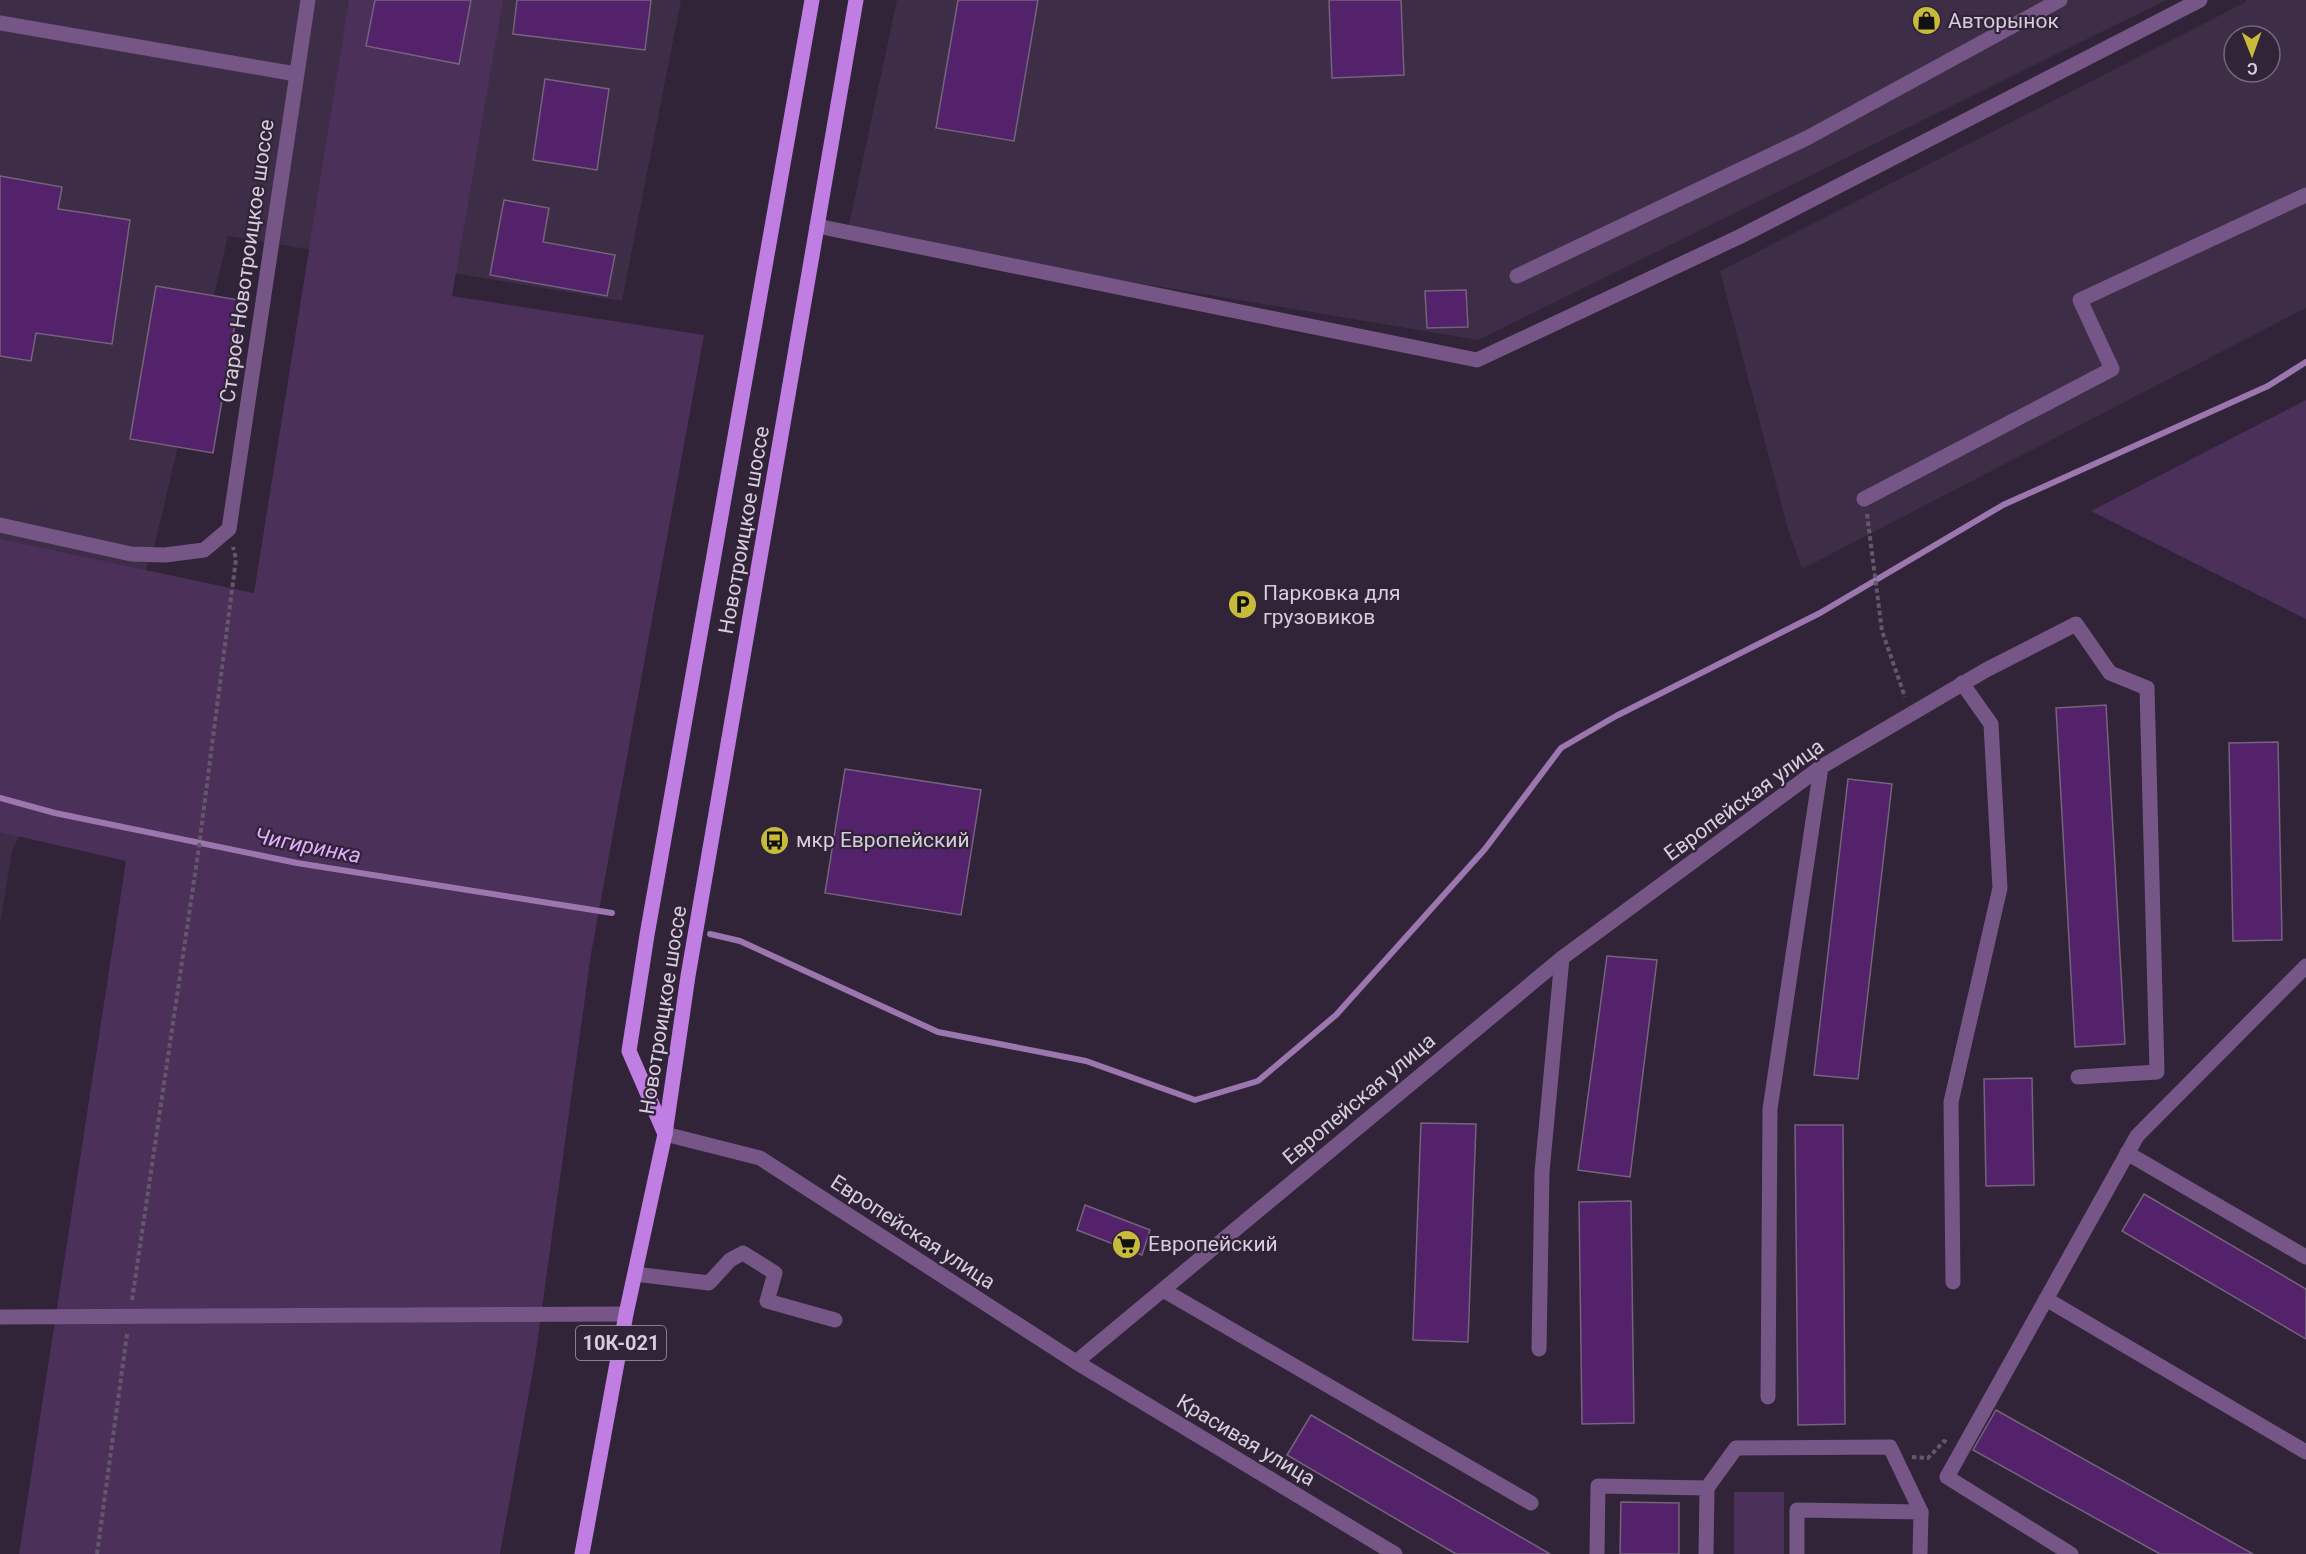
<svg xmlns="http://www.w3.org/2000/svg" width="2306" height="1554" viewBox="0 0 2306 1554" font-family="Roboto,sans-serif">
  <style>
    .built { fill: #3e2d47; fill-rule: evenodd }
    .green { fill: #4b305a }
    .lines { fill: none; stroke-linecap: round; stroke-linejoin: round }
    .stream { stroke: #9c76ae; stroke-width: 6 }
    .building { fill: #53226a; stroke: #73637c; stroke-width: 1.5 }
    .path { stroke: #63576a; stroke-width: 4; stroke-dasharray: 4.5 3; stroke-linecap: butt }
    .minor { stroke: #755686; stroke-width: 15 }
    .major { stroke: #c07ee3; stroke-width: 15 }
    .labels { text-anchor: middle; stroke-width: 4.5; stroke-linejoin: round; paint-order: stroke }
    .shield { fill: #312338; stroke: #a59bab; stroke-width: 1.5 }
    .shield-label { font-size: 20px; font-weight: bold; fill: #d7cedc }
    .poi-label { font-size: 21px; fill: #d7cedc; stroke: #312338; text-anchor: start }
    .street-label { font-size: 21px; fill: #d7cedc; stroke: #312338 }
    .water-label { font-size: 22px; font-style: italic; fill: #e0acfd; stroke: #312338 }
  </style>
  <rect width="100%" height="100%" fill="#312338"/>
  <g class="built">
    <polygon points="0,0 681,0 622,301 228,236 152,556 12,851 0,924"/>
    <polygon points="897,0 2166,0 1478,340 847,234"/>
    <path d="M2246,0H2306V308L1802,569L1787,526L1720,271L2246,2ZM2234,36H2270V72H2234Z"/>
  </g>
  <g class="green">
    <polygon points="349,0 503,0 452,296 704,335 591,954 535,1359 500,1554 19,1554 126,861 0,832 0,539 254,593"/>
    <polygon points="2306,400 2306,619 2091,511"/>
    <rect x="1734" y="1492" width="50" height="62"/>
  </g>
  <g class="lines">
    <g class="stream">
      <polyline points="0,798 55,813 297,863 612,913"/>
      <polyline points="710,934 740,941 938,1032 1086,1061 1195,1100 1258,1081 1336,1015 1485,849 1561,748 1616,716 1820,613 2003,505 2268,386 2306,362"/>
    </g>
  </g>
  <g class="building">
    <polygon points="375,0 471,0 459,64 366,46"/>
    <polygon points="517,0 651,0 645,50 513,34"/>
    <polygon points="958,0 1038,0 1014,141 936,128"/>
    <polygon points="1329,0 1401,0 1404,75 1332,78"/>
    <polygon points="545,79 609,89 597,170 533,160"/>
    <polygon points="0,176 62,187 58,209 130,220 112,344 36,333 31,361 0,356"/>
    <polygon points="504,200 549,208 543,242 615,255 607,296 490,275"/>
    <polygon points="156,286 239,300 213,453 130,439"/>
    <polygon points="1466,290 1468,327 1427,328 1425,291"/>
    <polygon points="2106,705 2125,1044 2075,1047 2056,708"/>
    <polygon points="2278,742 2282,940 2233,941 2229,743"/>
    <polygon points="845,769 981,790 961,915 825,893"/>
    <polygon points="1848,779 1892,784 1858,1079 1814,1075"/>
    <polygon points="1607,956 1657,960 1630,1177 1578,1170"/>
    <polygon points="2032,1078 2034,1185 1986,1186 1984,1079"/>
    <polygon points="1421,1123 1476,1124 1468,1342 1413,1340"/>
    <polygon points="1795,1125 1843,1125 1845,1424 1798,1425"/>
    <polygon points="2144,1194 2306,1289 2306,1339 2122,1231"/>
    <polygon points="1631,1201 1634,1423 1582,1424 1579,1202"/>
    <polygon points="1085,1205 1150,1230 1142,1255 1077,1230"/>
    <polygon points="1996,1410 2253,1554 2160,1554 1973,1450"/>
    <polygon points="1311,1415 1550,1554 1456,1554 1287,1455"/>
    <polygon points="1621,1502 1679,1503 1679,1554 1620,1554"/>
  </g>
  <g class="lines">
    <g class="path">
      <polyline points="1867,514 1882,631 1905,697"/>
      <polyline points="132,1300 198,854 236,559 233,547"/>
      <polyline points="1912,1457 1928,1458 1944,1441 1948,1443"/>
      <polyline points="97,1554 127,1334"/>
    </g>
    <g class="minor">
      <polyline points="0,23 296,74"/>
      <polyline points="817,226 1477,360 1741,236 2200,0"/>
      <polyline points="1517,276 1807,138 2060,0"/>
      <polyline points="1864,499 2112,369 2080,300 2306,195"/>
      <polyline points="0,525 131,554 165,555 204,550 229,529 308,0"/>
      <polyline points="665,1134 760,1158 1076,1362 1562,958 1821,767 1986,670 2076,624 2110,673 2147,688 2157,1072 2078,1077"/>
      <polyline points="2127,1153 2306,1257"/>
      <polyline points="635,1274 709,1283 730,1260 743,1253 775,1273 767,1301 835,1320"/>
      <polyline points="1953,1282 1951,1102 2000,888 1991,724 1962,683"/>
      <polyline points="1163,1290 1531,1503"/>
      <polyline points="2046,1299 2306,1452"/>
      <polyline points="0,1317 626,1314"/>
      <polyline points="1539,1349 1542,1172 1562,958"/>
      <polyline points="1076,1362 1395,1554"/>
      <polyline points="1768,1397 1770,1109 1821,767"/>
      <polyline points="1707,1488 1736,1448 1890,1447 1921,1512"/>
      <polyline points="1597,1554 1598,1486 1707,1488 1706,1554"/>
      <polyline points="1797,1554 1797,1510 1921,1512 1920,1554"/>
      <polyline points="2071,1554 1947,1477 2137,1136 2306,966"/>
    </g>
    <g class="major">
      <polyline points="665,1134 629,1051 647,935 812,0"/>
      <polyline points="582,1554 626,1314 665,1134 688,976 856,0"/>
    </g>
  </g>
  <defs>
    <symbol id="shop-disc" viewBox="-11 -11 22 22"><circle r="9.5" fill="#c8bb3b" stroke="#312338"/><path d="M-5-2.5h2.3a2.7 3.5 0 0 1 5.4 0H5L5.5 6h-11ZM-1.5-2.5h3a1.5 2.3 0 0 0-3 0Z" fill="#111"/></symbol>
    <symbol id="parking-disc" viewBox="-11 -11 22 22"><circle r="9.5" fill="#c8bb3b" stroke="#312338"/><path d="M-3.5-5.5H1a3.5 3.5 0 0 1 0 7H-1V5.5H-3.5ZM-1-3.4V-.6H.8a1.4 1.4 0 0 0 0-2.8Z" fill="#111"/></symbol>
    <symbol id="bus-disc" viewBox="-11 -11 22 22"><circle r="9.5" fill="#c8bb3b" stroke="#312338"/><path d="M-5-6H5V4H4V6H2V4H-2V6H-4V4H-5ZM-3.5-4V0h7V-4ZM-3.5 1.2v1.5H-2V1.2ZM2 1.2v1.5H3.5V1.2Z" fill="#111"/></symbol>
    <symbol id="supermarket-disc" viewBox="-11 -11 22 22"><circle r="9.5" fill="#c8bb3b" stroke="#312338"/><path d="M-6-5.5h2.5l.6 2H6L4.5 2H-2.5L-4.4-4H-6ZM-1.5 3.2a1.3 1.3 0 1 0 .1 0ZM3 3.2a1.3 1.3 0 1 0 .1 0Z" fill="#111"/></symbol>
  </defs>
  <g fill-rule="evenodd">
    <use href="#shop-disc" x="1910" y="4" width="33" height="33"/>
    <use href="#parking-disc" x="1226" y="588" width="33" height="33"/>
    <use href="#bus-disc" x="758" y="824" width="33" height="33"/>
    <use href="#supermarket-disc" x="1110" y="1228" width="33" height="33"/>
  </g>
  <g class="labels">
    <rect class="shield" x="576" y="1326" width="90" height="34" rx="4.5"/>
    <g class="shield-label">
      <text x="621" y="1350">10К-021</text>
    </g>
    <g class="poi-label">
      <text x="1948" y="28">Авторынок</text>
      <text x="1263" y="600">Парковка для<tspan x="1263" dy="24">грузовиков</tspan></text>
      <text x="796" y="847">мкр Европейский</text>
      <text x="1148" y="1251">Европейский</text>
    </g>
    <g class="street-label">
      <text transform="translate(247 261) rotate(-82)" y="7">Старое Новотроицкое шоссе</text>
      <text transform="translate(744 530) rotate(-80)" y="7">Новотроицкое шоссе</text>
      <text transform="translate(1744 800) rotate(-36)" y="7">Европейская улица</text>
      <text transform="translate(663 1010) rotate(-81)" y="7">Новотроицкое шоссе</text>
      <text transform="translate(1359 1099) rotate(-40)" y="7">Европейская улица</text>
      <text transform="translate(913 1232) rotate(33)" y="7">Европейская улица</text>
      <text transform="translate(1246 1440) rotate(31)" y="7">Красивая улица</text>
    </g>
    <g class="water-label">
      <text transform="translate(308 845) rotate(11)" y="8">Чигиринка</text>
    </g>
  </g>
  <g transform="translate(2252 54) rotate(179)"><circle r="28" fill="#312338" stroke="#73677a" stroke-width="1.5"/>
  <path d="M0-4.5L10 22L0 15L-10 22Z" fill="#c8bb3b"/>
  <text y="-9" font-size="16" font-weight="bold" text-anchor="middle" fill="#d7cedc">С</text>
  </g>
</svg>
